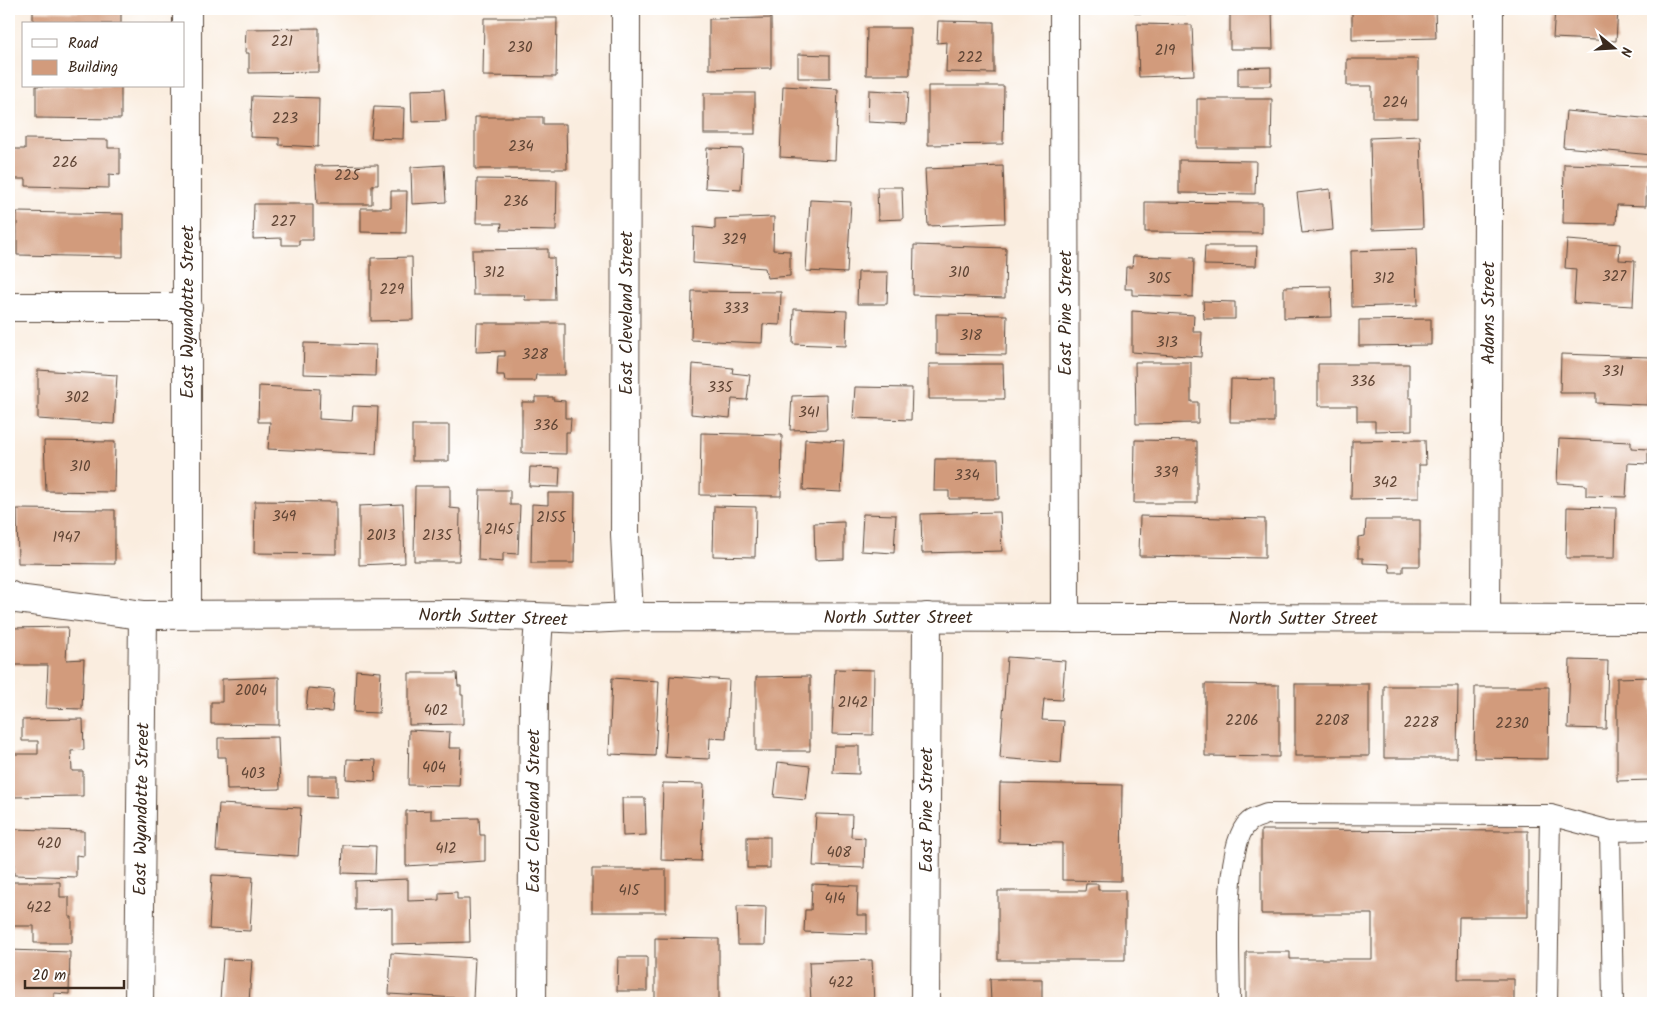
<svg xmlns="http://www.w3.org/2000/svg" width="1662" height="1012" viewBox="0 0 1662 1012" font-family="Kalam,sans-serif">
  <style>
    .building { fill: #d29b7c }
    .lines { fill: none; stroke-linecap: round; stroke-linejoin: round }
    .lane-casing { stroke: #58473b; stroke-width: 22 }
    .street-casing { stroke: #58473b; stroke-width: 30 }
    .lane { stroke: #fff; stroke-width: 20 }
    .street { stroke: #fff; stroke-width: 28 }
    .labels { text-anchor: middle; stroke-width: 4.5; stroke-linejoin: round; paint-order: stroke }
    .number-label { font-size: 15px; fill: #614636 }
    .street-label { font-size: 18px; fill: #3b2a1e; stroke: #fff }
  </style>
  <rect width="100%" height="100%" fill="#fff"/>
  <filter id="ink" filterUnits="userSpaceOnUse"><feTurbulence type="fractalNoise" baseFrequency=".02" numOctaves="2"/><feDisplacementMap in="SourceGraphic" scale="10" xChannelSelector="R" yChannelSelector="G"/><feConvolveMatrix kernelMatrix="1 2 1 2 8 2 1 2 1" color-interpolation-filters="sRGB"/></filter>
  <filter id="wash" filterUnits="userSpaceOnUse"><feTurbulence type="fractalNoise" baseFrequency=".0096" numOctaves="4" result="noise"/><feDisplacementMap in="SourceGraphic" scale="20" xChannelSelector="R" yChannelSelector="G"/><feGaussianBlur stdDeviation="1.12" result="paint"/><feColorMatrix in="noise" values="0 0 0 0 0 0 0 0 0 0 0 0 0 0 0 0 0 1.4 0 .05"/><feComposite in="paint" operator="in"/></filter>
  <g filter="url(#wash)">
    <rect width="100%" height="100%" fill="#faeddf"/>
    <g id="blocks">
      <g class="building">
        <polygon points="735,9 802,9 801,13 735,12"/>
        <polygon points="1134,9 1206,9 1206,14 1134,13"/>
        <polygon points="1230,9 1272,9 1273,49 1230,49"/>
        <polygon points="1352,9 1435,9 1436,38 1352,40"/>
        <polygon points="1555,9 1618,9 1616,41 1553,38"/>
        <polygon points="33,11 121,13 121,24 33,24"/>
        <polygon points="484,18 557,18 556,77 483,76"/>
        <polygon points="771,18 771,68 709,69 709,19"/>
        <polygon points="938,21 994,22 994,73 946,72 947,42 937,43"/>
        <polygon points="1137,24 1192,25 1194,75 1139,77"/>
        <polygon points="319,28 319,72 249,73 249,53 245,53 246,29"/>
        <polygon points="867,28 910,28 910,75 866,75"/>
        <polygon points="798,54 830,55 830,78 798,78"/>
        <polygon points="1347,59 1418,59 1418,118 1372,118 1372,86 1347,86"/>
        <polygon points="1271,67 1271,86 1238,86 1238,68"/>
        <polygon points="36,86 121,86 121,119 36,118"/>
        <polygon points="783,86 838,89 835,160 780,157"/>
        <polygon points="928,86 1004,86 1003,144 928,145"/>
        <polygon points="444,89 446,121 412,122 411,90"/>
        <polygon points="869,90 908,92 906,124 868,122"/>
        <rect x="704" y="93" width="51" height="41"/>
        <polygon points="252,96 319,98 318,147 279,145 279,138 250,137"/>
        <polygon points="1197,99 1272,99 1271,148 1197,148"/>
        <polygon points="374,107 404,108 403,139 371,138"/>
        <polygon points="1566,111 1653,119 1653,155 1563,147"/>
        <polygon points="475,117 543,117 543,124 566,124 567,169 475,169"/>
        <polygon points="1420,136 1423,228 1372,230 1370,138"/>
        <polygon points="25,139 108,140 108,148 120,148 120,175 109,174 109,188 26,186 26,179 9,179 9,149 25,149"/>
        <polygon points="707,148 743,149 741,190 705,188"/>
        <polygon points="1179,160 1256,161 1255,194 1179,193"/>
        <polygon points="1564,164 1647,166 1646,206 1617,205 1616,224 1563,223"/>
        <polygon points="378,165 378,185 372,185 372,204 317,204 315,166"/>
        <polygon points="444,165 446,202 412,204 411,167"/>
        <polygon points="1003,166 1005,223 928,226 925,169"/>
        <polygon points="477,179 557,180 556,231 501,230 502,223 476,223"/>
        <polygon points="877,187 902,187 903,219 878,220"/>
        <polygon points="1330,189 1333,230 1302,233 1297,193"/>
        <polygon points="391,191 407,191 406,233 361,232 361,208 391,208"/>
        <polygon points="810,200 851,202 847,273 806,271"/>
        <polygon points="1145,202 1262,203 1262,233 1145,232"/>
        <polygon points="254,204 313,204 313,240 299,240 299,245 282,245 282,238 253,239"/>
        <polygon points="17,212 123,214 123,257 17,255"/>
        <polygon points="774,217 773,250 790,251 790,276 767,278 765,268 693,263 694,227 715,229 715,219"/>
        <polygon points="1567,240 1620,244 1619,260 1635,261 1633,306 1574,303 1576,269 1565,268"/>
        <polygon points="914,245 1006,248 1005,298 913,295"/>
        <polygon points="1205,246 1257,246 1256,266 1204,265"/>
        <polygon points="548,249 548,258 554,258 555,300 525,300 524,295 473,295 472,250"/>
        <polygon points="1416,249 1418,305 1352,307 1351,251"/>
        <polygon points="1133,256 1194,258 1193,297 1132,295 1132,289 1125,289 1126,267 1132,267"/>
        <polygon points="412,257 413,320 371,321 371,258"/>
        <polygon points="858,272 888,272 887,304 857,304"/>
        <polygon points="1331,286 1332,317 1284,318 1284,287"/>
        <polygon points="692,291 781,292 780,325 763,324 762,343 691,340"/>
        <polygon points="1203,301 1235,302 1235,319 1204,319"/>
        <polygon points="794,309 847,311 846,346 793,344"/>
        <polygon points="1132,311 1194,315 1193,332 1202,332 1201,357 1132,352"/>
        <polygon points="936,314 1007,315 1006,355 936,354"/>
        <polygon points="1431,319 1431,345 1359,346 1359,320"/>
        <polygon points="477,323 565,323 565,375 536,375 535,381 505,381 504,375 497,375 498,356 505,356 505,351 476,352"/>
        <polygon points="304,343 376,345 375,376 303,374"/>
        <polygon points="1561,354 1650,357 1648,405 1596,403 1596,393 1560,393"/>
        <polygon points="1135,362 1191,362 1191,402 1198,402 1198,423 1136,424"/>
        <polygon points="693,364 733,368 732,373 750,375 747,400 732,399 730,418 691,414"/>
        <polygon points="929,364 1003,364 1004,399 929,399"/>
        <polygon points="1318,364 1409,364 1409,398 1412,398 1412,430 1375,431 1375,421 1357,421 1357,406 1318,406"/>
        <polygon points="38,370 117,375 114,424 38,419"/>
        <polygon points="1231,379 1274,380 1274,422 1230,422"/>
        <polygon points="259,386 320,389 319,419 352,421 353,406 378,407 376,454 268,449 270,422 258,422"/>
        <polygon points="855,387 912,388 911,420 853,418"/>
        <polygon points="826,395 827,429 790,430 792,396"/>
        <polygon points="535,397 553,397 553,400 565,401 565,418 571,418 570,432 566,432 566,454 522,453 522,402 535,402"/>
        <rect x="412" y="425" width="37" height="36"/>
        <polygon points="701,433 782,435 781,496 700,495"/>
        <polygon points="805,439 844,441 841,492 803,490"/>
        <polygon points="1559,439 1631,442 1631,448 1648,449 1648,464 1628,463 1626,497 1586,496 1586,485 1557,483"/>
        <polygon points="1135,440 1197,441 1197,503 1134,503"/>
        <polygon points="1425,440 1426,465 1419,465 1419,498 1351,499 1352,441"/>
        <polygon points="44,441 115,442 114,492 46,491"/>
        <polygon points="935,459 998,459 999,499 949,499 949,491 934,491"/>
        <polygon points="530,467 560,468 559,487 529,486"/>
        <polygon points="415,486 450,486 450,508 460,509 459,561 414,561"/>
        <polygon points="480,490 510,490 510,505 520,505 518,554 503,553 503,562 478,560"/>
        <polygon points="548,493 575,493 574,563 531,563 532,504 548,505"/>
        <polygon points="255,501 336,502 336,554 254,553"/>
        <polygon points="403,504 405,563 359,565 359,506"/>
        <polygon points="714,506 756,507 755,557 713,556"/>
        <polygon points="1567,507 1616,508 1615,558 1566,558"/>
        <polygon points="17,509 115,510 115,564 18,563"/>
        <polygon points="1000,512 1002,551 922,553 921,514"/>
        <polygon points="863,514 896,515 894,553 861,551"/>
        <polygon points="1140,516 1265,519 1265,558 1139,556"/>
        <polygon points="1366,520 1420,520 1420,566 1403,566 1403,572 1390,572 1389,564 1363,563 1363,558 1358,558 1358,537 1365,536"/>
        <polygon points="844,522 844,559 815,560 814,523"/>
        <polygon points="68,627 66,660 84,659 82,709 46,708 48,665 9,665 9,628"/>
        <polygon points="1007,657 1065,661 1062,700 1044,699 1042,720 1064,721 1061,763 1000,758"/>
        <polygon points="1570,660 1608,661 1606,729 1568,728"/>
        <polygon points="835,669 874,670 873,735 832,734"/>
        <polygon points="356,670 381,672 379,713 354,712"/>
        <polygon points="409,673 457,673 458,686 461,686 461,695 463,695 463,724 409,725"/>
        <polygon points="670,676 729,680 726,739 710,738 709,759 665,757"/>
        <polygon points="810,676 810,751 756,751 756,677"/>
        <polygon points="279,677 279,725 211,724 211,702 222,702 222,679"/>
        <polygon points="1651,677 1651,780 1617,781 1617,678"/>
        <polygon points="612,678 659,681 655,756 609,754"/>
        <polygon points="1205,684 1279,685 1279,757 1205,756"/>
        <rect x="1295" y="684" width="74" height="72"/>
        <polygon points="1384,686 1458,686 1457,758 1384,758"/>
        <polygon points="1475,687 1549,687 1548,759 1474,758"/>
        <polygon points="308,688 334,690 332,712 306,710"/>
        <polygon points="83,719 84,750 71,751 72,771 83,771 83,796 12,797 11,754 38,754 38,741 22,741 22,720"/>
        <polygon points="409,730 450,732 449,748 461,748 459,786 408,785"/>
        <polygon points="278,737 280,789 227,790 226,757 218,757 218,738"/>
        <polygon points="834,746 859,746 859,774 833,773"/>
        <polygon points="347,759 376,760 375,781 346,779"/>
        <polygon points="778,762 810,766 806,800 774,797"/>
        <polygon points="308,776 337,776 337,797 308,796"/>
        <polygon points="663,783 704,784 701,861 661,860"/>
        <polygon points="1000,783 1122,785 1121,881 1062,880 1062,843 999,842"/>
        <polygon points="622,798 645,798 646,835 623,836"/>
        <polygon points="219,804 301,808 298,856 216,851"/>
        <polygon points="431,810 431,819 479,818 480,835 485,835 485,861 406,866 406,811"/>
        <polygon points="816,814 852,815 851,837 865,838 864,868 813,866"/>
        <polygon points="13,829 84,831 84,856 76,855 76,877 14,875"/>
        <polygon points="1261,830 1528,831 1528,917 1459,917 1458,979 1514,979 1514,1003 1246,1003 1246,952 1290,952 1290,959 1372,959 1372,914 1261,914"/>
        <rect x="747" y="837" width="23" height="31"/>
        <polygon points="343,845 376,846 375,874 342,873"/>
        <rect x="592" y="869" width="74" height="43"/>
        <polygon points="212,875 253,877 250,931 209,929"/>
        <polygon points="408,879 408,901 439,900 439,893 457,892 457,899 469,899 470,942 392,944 392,909 355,910 355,881"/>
        <polygon points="9,882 60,882 60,897 69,897 69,917 72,917 72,943 34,943 34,926 9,926"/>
        <polygon points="812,884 858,886 857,915 867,915 867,934 804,932 805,910 811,910"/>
        <polygon points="1086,884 1098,884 1098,890 1125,890 1125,960 998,960 998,891 1085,891"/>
        <polygon points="737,906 766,907 765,945 738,945"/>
        <polygon points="655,938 719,939 719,1003 655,1003"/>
        <polygon points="9,950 70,952 69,994 54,993 54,1003 9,1003"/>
        <polygon points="391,953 475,958 473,999 389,994"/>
        <polygon points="618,957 647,957 647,991 617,991"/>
        <polygon points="223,959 252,960 249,1002 220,1000"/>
        <polygon points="872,960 874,1003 811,1003 809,962"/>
        <polygon points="990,979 1042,979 1042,1003 991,1003"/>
      </g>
    </g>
  </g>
  <g filter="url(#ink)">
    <use href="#blocks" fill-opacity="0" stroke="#58473b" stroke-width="1"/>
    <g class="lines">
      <defs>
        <g id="lane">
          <polyline points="1610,831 1613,1003"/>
          <path d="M1230,1003C1230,968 1222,844 1249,822C1253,818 1262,816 1267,814L1550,815L1610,831L1653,830"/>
          <polyline points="1547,1003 1550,815"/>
        </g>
        <g id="street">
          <polyline points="626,9 625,534 629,617"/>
          <polyline points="1064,9 1065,618"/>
          <polyline points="9,307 188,307"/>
          <polyline points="9,595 17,599 143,615 457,614 588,619 629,617 1653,619"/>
          <polyline points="187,614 187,9"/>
          <polyline points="1486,617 1489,9"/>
          <polyline points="139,1003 143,615"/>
          <polyline points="532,1003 534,696 539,618"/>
          <polyline points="925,1003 927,617"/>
        </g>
      </defs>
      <use href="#lane" class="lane-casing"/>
      <use href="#street" class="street-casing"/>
      <use href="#lane" class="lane"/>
      <use href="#street" class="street"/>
    </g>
  </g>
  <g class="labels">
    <g class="number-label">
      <text x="282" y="46">221</text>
      <text x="520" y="52">230</text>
      <text x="1165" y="55">219</text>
      <text x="970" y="62">222</text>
      <text x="1395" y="107">224</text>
      <text x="285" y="123">223</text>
      <text x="521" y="151">234</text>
      <text x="65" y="167">226</text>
      <text x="347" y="180">225</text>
      <text x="516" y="206">236</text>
      <text x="283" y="226">227</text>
      <text x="734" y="244">329</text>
      <text x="494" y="277">312</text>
      <text x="959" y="277">310</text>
      <text x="1614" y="281">327</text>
      <text x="1159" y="283">305</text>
      <text x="1384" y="283">312</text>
      <text x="392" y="294">229</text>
      <text x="736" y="313">333</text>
      <text x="971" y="340">318</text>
      <text x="1167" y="347">313</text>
      <text x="535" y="359">328</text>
      <text x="1613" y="376">331</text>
      <text x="1363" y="386">336</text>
      <text x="720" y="392">335</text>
      <text x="77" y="402">302</text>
      <text x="809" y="417">341</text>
      <text x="546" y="430">336</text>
      <text x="80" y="471">310</text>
      <text x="1166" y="477">339</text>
      <text x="967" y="480">334</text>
      <text x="1385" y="487">342</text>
      <text x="284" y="521">349</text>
      <text x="551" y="522">2155</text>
      <text x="499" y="534">2145</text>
      <text x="381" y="540">2013</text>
      <text x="437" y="540">2135</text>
      <text x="66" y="542">1947</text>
      <text x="251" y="695">2004</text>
      <text x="853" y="707">2142</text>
      <text x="436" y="715">402</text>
      <text x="1242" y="725">2206</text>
      <text x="1332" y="725">2208</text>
      <text x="1421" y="727">2228</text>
      <text x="1512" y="728">2230</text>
      <text x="434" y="772">404</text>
      <text x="253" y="778">403</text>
      <text x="49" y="848">420</text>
      <text x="446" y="853">412</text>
      <text x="839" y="857">408</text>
      <text x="629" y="895">415</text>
      <text x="835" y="903">414</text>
      <text x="39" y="912">422</text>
      <text x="841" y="987">422</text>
    </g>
    <g class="street-label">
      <text transform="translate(187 312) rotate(-90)" y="6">East Wyandotte Street</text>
      <text transform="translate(626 313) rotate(-90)" y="6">East Cleveland Street</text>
      <text transform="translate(1065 313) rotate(-90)" y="6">East Pine Street</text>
      <text transform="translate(1488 313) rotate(-90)" y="6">Adams Street</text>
      <text transform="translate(493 617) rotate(2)" y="6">North Sutter Street</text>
      <text x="898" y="623">North Sutter Street</text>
      <text x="1303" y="624">North Sutter Street</text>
      <text transform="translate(141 809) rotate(-89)" y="6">East Wyandotte Street</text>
      <text transform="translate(926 810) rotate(-90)" y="6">East Pine Street</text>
      <text transform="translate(533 811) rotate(-90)" y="6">East Cleveland Street</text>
    </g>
  </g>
  <rect width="1662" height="1012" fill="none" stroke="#fff" stroke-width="30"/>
  <rect x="22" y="22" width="162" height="65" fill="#ffffff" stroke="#b1aaa5"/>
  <rect x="32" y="39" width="25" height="8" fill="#ffffff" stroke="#b1aaa5"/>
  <text x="68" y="48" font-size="15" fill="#3b2a1e">Road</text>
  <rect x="32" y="60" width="25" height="15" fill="#d29b7c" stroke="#b1aaa5"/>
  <text x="68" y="72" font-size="15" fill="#3b2a1e">Building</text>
  <g transform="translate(1614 48) rotate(108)" stroke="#ffffff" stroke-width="4" paint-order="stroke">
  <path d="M0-4L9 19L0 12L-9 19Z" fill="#3b2a1e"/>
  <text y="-8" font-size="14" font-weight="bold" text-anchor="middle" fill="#3b2a1e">N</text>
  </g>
  <path d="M25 980v8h99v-8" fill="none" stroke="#3b2a1e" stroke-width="2.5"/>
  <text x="32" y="980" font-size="15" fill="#3b2a1e" stroke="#ffffff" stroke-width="4" paint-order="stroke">20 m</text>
</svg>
